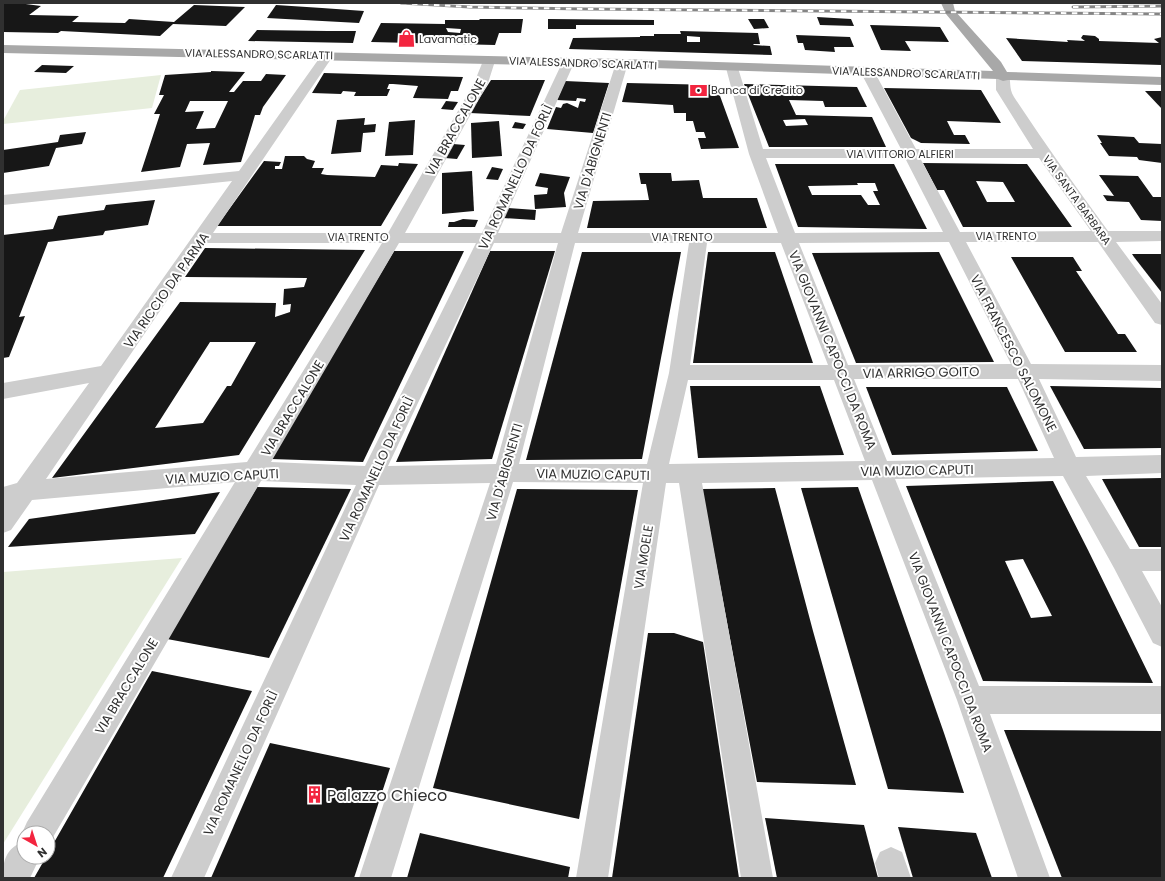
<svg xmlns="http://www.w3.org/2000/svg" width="1165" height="881" viewBox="0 0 1165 881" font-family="Poppins,sans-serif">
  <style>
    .green { fill: #e7eedd }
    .building { fill: #171717; fill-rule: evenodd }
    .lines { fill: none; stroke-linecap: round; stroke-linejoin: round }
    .street { fill: #cdcdcd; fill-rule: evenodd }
    .primary { fill: #a8a8a8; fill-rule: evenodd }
    .rail-casing { stroke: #858585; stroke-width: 3 }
    .rail { stroke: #fff; stroke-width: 2; stroke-dasharray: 5.5; stroke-linecap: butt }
    .labels { text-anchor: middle; stroke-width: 4; stroke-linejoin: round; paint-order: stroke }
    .far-poi-label { font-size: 11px; fill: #303030; stroke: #fff; text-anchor: start }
    .far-street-label { font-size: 11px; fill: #303030; stroke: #fff }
    .street-label { font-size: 13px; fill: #303030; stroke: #fff }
    .near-poi-label { font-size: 16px; fill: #303030; stroke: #fff; text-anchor: start }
  </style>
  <rect width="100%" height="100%" fill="#fff"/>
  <g class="green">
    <polygon points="161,75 152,108 3,124 3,121 20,90"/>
    <polygon points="182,558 3,844 3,572"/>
  </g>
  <g class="building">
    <polygon points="3,3 18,3 41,6 29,15 79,16 72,22 125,23 129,19 174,22 194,5 245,7 226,26 173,24 160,36 61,31 58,33 3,32"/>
    <polygon points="276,5 322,8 364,11 359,23 267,18"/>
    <polygon points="817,17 851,19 854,26 820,25"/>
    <path d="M480,19H523L521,33H499L495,45L371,42L381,23L445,24V20H479ZM446,28L461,29L460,33L448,32Z"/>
    <polygon points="548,19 654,20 654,25 576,25 576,29 548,29"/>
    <polygon points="748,19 764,19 769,28 754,29"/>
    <polygon points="870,25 940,27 949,42 905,41 911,51 881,50"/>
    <polygon points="257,30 327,31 356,31 353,43 248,41"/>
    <path d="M680,31L758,33L760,44H753L754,45L770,46L772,55L569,49L573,38L640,37V36H654V34H681ZM687,36L700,37V42H687Z"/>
    <polygon points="796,35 850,37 854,47 834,47 835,52 805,50 803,43 798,43"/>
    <polygon points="1083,35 1095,36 1099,39 1099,41 1159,43 1154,39 1162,37 1162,65 1022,61 1006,38 1068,42 1067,40 1085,41 1081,38"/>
    <polygon points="42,65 74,66 66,73 34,72"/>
    <path d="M211,71L245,72L229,92H234L243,81H261L266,74L286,75L263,107L260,115H255L241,162L203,165L210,143L187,144L180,167L141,172L160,114H154L164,95H159L165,75L211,72ZM190,101H228L215,128L196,129L204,111L185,112Z"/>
    <polygon points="324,73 463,77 458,91 451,91 448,99 413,98 418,86 393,84 389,84 387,89 390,89 387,96 354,96 356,92 343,91 341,94 312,93"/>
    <polygon points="491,80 545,80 530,116 470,113"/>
    <polygon points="565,81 609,83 593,133 547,129 556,107 561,108 563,104 567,103 578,108 580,101 585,102 586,99 577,98 576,101 557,100"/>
    <polygon points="627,83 716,85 739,148 701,149 698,138 706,138 704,132 696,132 693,121 686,121 686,113 674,113 673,105 622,102"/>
    <path d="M744,84L857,87L867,107H825L823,101L789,100L796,115L872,117L886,147H769ZM805,119L808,125L786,126L783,120Z"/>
    <polygon points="884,88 981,90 1001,123 947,121 954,135 965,135 970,144 921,143 911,138"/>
    <polygon points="1145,91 1162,91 1162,109"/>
    <polygon points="446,101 458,102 453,110 441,109"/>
    <polygon points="365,118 364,125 376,124 375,132 363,133 361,152 331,154 337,120"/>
    <polygon points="415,120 413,155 385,156 389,122"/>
    <polygon points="499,121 502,156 472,158 471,123"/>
    <polygon points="515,122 526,124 523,129 512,128"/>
    <polygon points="86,132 82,144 56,148 49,166 3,173 3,150 58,142 60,135"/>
    <polygon points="1097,135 1134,137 1139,143 1162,144 1162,163 1139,160 1137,157 1109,156 1100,143 1102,143"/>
    <polygon points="453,144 465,145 457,159 445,158"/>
    <polygon points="285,156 304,156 307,159 315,161 312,168 324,168 321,174 327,175 375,177 381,165 398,166 399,163 418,164 381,226 217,226 264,161 281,162 279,166 275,166 275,169 282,169"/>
    <path d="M923,163L1027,164L1072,227H963L944,190H937ZM976,181L1003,182L1015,202H987Z"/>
    <path d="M775,164H894L927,229L798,227ZM857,183H875L878,191H873L880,205H868L861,195H812L808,186L858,185Z"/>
    <polygon points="492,167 503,169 498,180 486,179"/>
    <polygon points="472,171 474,211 442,214 442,173"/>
    <polygon points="540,173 570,177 564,193 566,207 535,209 534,195 547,194 548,188 535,186"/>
    <polygon points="639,173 671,173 672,181 699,180 703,198 757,198 767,228 587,228 593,201 649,200 646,184 641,184"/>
    <polygon points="1099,175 1138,176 1153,197 1162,197 1162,221 1141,220 1129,202 1107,201 1103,195 1114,196"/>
    <polygon points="155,200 148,225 105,231 103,235 48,242 19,317 25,316 9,357 3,358 3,235 53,229 58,216 104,210 106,205"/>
    <polygon points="508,208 536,210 535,220 503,218"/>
    <polygon points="463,219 478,220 475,227 448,227 449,222 454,222"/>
    <path d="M205,248L365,250L239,455L52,478L180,302L276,303L275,317L290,312L291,304L283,305L284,289L304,287L307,278L185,277ZM210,342H256L231,386H227L203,423L155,428Z"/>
    <polygon points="394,251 464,251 363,462 271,459"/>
    <polygon points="490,251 555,251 492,459 396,462"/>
    <polygon points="582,252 681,252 642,459 526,460"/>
    <polygon points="708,252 775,252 813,363 693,363"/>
    <polygon points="939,252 994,362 856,363 812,253"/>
    <polygon points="1132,254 1162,254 1162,293 1134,257"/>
    <polygon points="1011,257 1073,257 1082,271 1076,271 1118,334 1125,334 1137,352 1065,352"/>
    <polygon points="690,386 820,386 844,455 698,458"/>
    <polygon points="1050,386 1162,388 1162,448 1084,449"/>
    <polygon points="866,387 1007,387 1038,451 892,455"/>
    <polygon points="1162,478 1162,547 1139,547 1102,479"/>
    <path d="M1053,481L1088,550L1153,683L983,681L906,486ZM1023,559L1052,616L1031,618L1005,561Z"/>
    <polygon points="257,487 351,489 269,658 167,639"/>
    <polygon points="858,487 944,733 964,793 888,789 801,488"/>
    <polygon points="775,488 813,631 856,785 757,782 702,489"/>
    <polygon points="517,489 638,490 579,819 433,788"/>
    <polygon points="220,492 195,534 8,547 29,519"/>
    <polygon points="648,633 674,633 703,642 739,878 612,878"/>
    <polygon points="152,671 252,691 163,878 34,878 46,857 48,857 48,853"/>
    <polygon points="1004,730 1162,731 1162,878 1062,878"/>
    <polygon points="270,743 390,768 354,878 211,878"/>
    <polygon points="765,818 864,825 878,878 777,878"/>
    <polygon points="898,827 976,833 992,878 913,878"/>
    <polygon points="420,833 570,867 568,878 407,878"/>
  </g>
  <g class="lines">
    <g class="street">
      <path d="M327,52L331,53L333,56L213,233H388L474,83L483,61L484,58H494L495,61L488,83L405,233H482L562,63L563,60H573L574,63L498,233H561L616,63L617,60H627L628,63L578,233H778L749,154L726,68L727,65H737L738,68L763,149H901L860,71L862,68H872L874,71L916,149H1033L996,90V77L998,74H1008C1012,81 1008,87 1014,97C1044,143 1076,187 1108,231H1162V241L1116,242L1162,304V325L1155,323L1098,242H966L1031,364L1162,365V381L1039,379L1076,457L1162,455V473L1086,476L1130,549H1162V571H1142L1162,607V647L1153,643L1114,568L1063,476L895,479L979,686H1162V714H990L1050,878H1018L957,700L872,480L702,483L773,878H741L679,483H666L608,878H576L643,483L513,482L391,878H359L490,483L379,485L204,878H171L356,485L261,481L49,844L48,845V833H24V837L22,833L27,822L235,482L32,500L11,530L3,533V487L17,483L89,383L3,399V383L101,366L232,181L3,205V195L239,171L323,53ZM766,158H905L943,232L795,233ZM920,158H1039L1091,231L960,232ZM949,242L1011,364L848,365L799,243ZM206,243H382L247,462L46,479ZM399,243H476L365,466L271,462ZM494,243H558L496,464L388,466ZM575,243H689L669,373L647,464H519ZM707,243H781L828,365H690ZM854,379H1018L1054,458L887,461ZM688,380H834L865,461L669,464Z"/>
      <path d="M24,841V857H40L30,878H3C3,859 6,849 24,841Z"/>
      <polygon points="891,847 902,852 911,878 879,878 875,863 880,852"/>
    </g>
    <polygon class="primary" points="941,3 953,3 955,11 1001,62 1007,72 1162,77 1162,85 1008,80 1003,81 998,79 622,67 3,53 3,45 622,59 993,71 946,14"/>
    <defs>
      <g id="rail">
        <polyline points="401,3 470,7 586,9 1162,14"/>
        <polyline points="1073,7 1162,6"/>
      </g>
    </defs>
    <use href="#rail" class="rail-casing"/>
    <use href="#rail" class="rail"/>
  </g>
  <defs>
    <symbol id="shop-bare" viewBox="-9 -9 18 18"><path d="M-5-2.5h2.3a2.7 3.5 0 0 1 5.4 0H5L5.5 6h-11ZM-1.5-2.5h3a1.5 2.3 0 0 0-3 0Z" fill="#f3253f" stroke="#fff" stroke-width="2.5" paint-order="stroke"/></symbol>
    <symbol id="bank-bare" viewBox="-9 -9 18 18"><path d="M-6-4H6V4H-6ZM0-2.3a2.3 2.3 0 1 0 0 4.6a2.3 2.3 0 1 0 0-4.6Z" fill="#f3253f" stroke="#fff" stroke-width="2.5" paint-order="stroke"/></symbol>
    <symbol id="building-bare" viewBox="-9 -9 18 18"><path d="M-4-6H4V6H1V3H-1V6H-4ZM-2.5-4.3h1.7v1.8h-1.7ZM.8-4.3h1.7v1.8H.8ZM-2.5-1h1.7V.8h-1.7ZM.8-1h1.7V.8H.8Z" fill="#f3253f" stroke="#fff" stroke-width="2.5" paint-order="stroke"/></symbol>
  </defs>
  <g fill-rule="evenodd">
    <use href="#shop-bare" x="394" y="26" width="25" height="25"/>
    <use href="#bank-bare" x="686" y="78" width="25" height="25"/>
    <use href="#building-bare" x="302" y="782" width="25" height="25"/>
  </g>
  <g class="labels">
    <g class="far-poi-label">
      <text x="419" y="43">Lavamatic</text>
      <text x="711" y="94">Banca di Credito</text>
    </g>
    <g class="far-street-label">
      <text transform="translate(259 54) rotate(1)" y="4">VIA ALESSANDRO SCARLATTI</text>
      <text transform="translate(583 63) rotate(2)" y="4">VIA ALESSANDRO SCARLATTI</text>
      <text transform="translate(906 73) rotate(2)" y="4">VIA ALESSANDRO SCARLATTI</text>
      <text x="900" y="158">VIA VITTORIO ALFIERI</text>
      <text transform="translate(1077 200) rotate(54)" y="4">VIA SANTA BARBARA</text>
      <text x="1006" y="240">VIA TRENTO</text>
      <text x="358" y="241">VIA TRENTO</text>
      <text x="682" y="241">VIA TRENTO</text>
    </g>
    <g class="street-label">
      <text transform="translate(455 127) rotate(-61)" y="5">VIA BRACCALONE</text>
      <text transform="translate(592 161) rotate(-73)" y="5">VIA D'ABIGNENTI</text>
      <text transform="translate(515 177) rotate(-65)" y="5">VIA ROMANELLO DA FORLÌ</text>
      <text transform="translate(166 290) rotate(-55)" y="5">VIA RICCIO DA PARMA</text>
      <text transform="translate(833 350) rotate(68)" y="5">VIA GIOVANNI CAPOCCI DA ROMA</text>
      <text transform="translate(1014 353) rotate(63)" y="5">VIA FRANCESCO SALOMONE</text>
      <text transform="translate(921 372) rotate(-1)" y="5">VIA ARRIGO GOITO</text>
      <text transform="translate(292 408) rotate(-59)" y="5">VIA BRACCALONE</text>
      <text transform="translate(376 469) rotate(-65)" y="5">VIA ROMANELLO DA FORLÌ</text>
      <text transform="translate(917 470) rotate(-1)" y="5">VIA MUZIO CAPUTI</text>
      <text transform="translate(504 472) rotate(-74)" y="5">VIA D'ABIGNENTI</text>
      <text transform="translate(593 474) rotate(1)" y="5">VIA MUZIO CAPUTI</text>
      <text transform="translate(222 476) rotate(-3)" y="5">VIA MUZIO CAPUTI</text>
      <text transform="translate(643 557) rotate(-81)" y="5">VIA MOELE</text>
      <text transform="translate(951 652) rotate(69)" y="5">VIA GIOVANNI CAPOCCI DA ROMA</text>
      <text transform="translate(126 686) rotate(-59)" y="5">VIA BRACCALONE</text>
      <text transform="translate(240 763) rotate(-65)" y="5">VIA ROMANELLO DA FORLÌ</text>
    </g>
    <g class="near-poi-label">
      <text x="327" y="801">Palazzo Chieco</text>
    </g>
  </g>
  <rect width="1165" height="881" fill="none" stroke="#303030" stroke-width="8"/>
  <g transform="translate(36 845) rotate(141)"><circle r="19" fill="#ffffff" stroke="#acacac"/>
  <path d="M0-3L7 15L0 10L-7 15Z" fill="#f3253f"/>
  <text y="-6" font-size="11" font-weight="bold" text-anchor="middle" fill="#303030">N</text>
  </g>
</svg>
